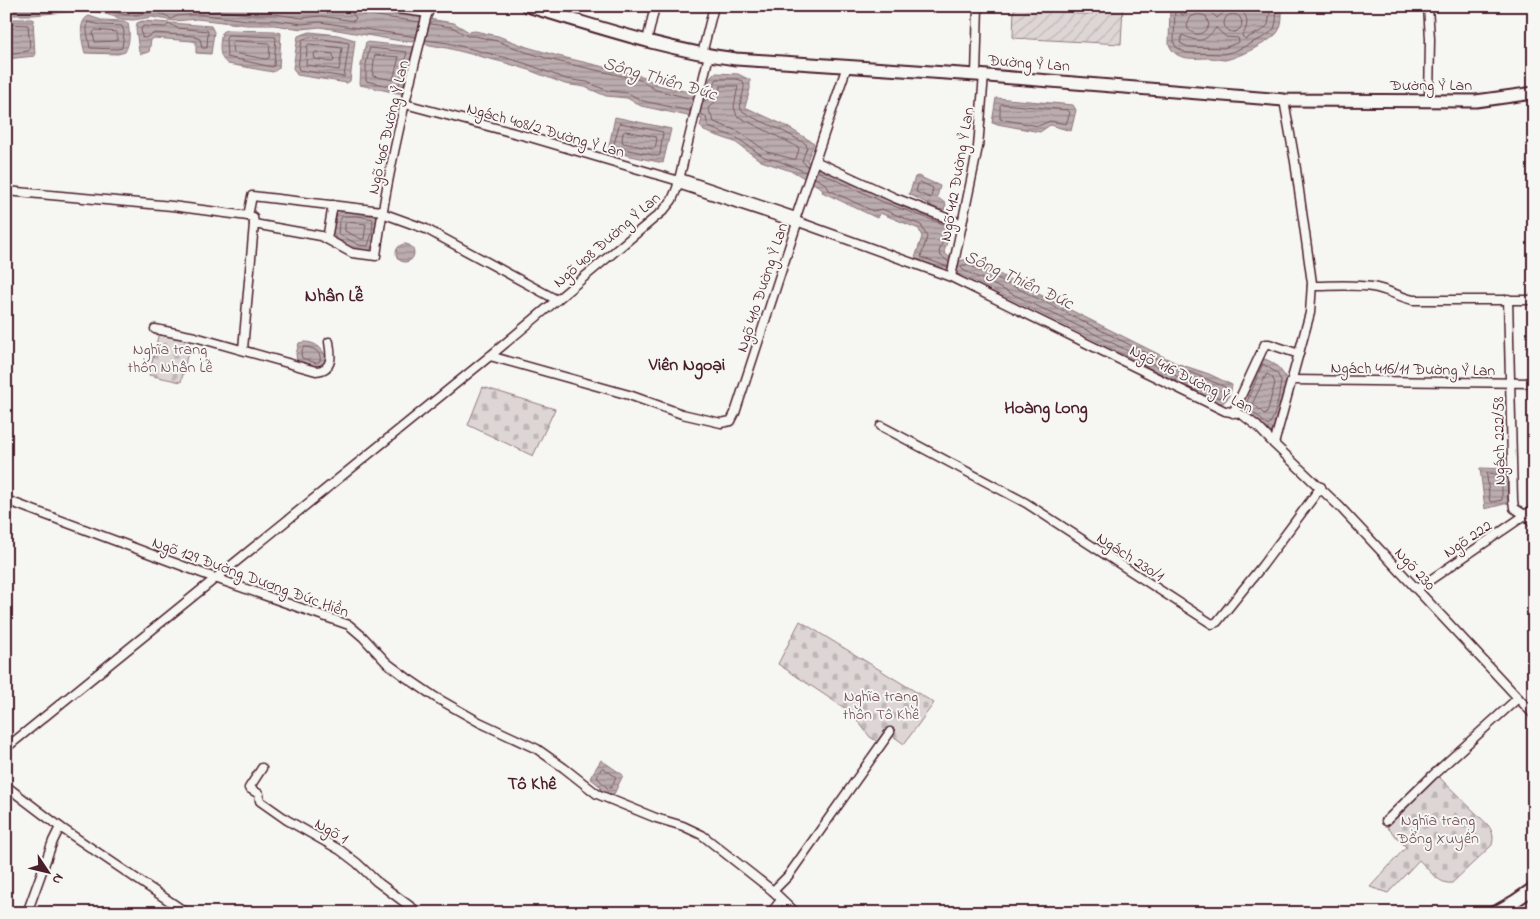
<svg xmlns="http://www.w3.org/2000/svg" width="1540" height="919" viewBox="0 0 1540 919" font-family="'Indie Flower',sans-serif">
  <style>
    .cemetery { fill: url(#cemetery-stones); stroke: #947a80 }
    .garden { fill: url(#garden-furrows); stroke: #947a80 }
    .water { fill: url(#water-rules); stroke: #8e747a }
    .lines { fill: none; stroke-linecap: round; stroke-linejoin: round }
    .shore { stroke: #77585f; stroke-width: 1 }
    .street-casing { stroke: #4a1f2b; stroke-width: 11 }
    .secondary-casing { stroke: #4a1f2b; stroke-width: 15 }
    .street { stroke: #f6f6f2; stroke-width: 8 }
    .secondary { stroke: #f6f6f2; stroke-width: 11 }
    .labels { text-anchor: middle; stroke-width: 4; stroke-linejoin: round; paint-order: stroke }
    .street-label { font-size: 16px; fill: #4a1f2b; stroke: #f6f6f2 }
    .park-label { font-size: 16px; fill: #6f4d56; stroke: #f6f6f2 }
    .water-label { font-size: 18px; font-style: italic; fill: #6c4a52; stroke: #f6f6f2 }
    .neighbourhood-label { font-size: 18px; font-weight: bold; fill: #4a1f2b; stroke: #f6f6f2 }
  </style>
  <defs>
    <pattern id="cemetery-stones" width="16" height="16" patternUnits="userSpaceOnUse" patternTransform="scale(1.25)"><rect width="16" height="16" fill="#ddd6d5"/><path d="M2 7V4a2 2 0 0 1 4 0v3zM10 15v-3a2 2 0 0 1 4 0v3z" fill="#bfb7b7"/></pattern>
    <pattern id="garden-furrows" width="10" height="10" patternUnits="userSpaceOnUse" patternTransform="scale(1.25)"><rect width="10" height="10" fill="#ddd6d5"/><path d="M-1 1l2-2M0 10L10 0M9 11l2-2" fill="none" stroke="#bfb7b7"/></pattern>
    <pattern id="water-rules" width="6" height="5" patternUnits="userSpaceOnUse" patternTransform="scale(1.25)"><rect width="6" height="5" fill="#bbadae"/><path d="M0 2.5h6" fill="none" stroke="#9a8c8e"/></pattern>
  </defs>
  <rect width="100%" height="100%" fill="#f6f6f2"/>
  <filter id="ink" filterUnits="userSpaceOnUse"><feTurbulence type="fractalNoise" baseFrequency=".02" numOctaves="2"/><feDisplacementMap in="SourceGraphic" scale="10" xChannelSelector="R" yChannelSelector="G"/><feConvolveMatrix kernelMatrix="1 2 1 2 8 2 1 2 1" color-interpolation-filters="sRGB"/></filter>
  <g filter="url(#ink)">
    <g class="cemetery">
      <polygon points="159,332 191,339 181,382 149,375"/>
      <polygon points="483,387 555,409 533,456 468,425"/>
      <polygon points="800,621 934,703 904,744 889,733 881,744 870,737 854,716 843,707 778,664"/>
      <path d="M1438,776L1488,825C1493,832 1494,837 1492,845L1452,883C1439,885 1428,869 1419,860L1388,893L1370,887L1406,847L1388,828L1387,824Z"/>
    </g>
    <polygon class="garden" points="1014,6 1069,6 1076,14 1092,14 1092,6 1123,6 1121,44 1013,38"/>
    <g class="water">
      <path d="M6,6H345L454,23L469,32L475,31L498,36L527,47L558,56L642,76L658,85L706,96L710,78L715,73L738,74L750,80V89L745,107L784,125L814,143L807,161L884,197L953,222L944,252L949,257L959,261L968,259L991,270L1176,363L1209,374L1232,385C1231,392 1228,402 1220,404L1095,340L962,275L950,273L914,261L922,237L919,229L880,213L877,218L822,192L823,189L794,172L761,161L735,142L704,131L700,125L702,119L641,106L627,98L606,96L585,87L565,84L526,69L506,63L447,48L413,42L401,41L320,27L302,29L274,25H247L197,19L174,21L152,17L133,20L121,19L103,13L85,10L33,15H6Z"/>
      <path d="M1170,6H1191L1195,9L1199,6H1233L1239,8L1242,6H1282C1282,15 1283,25 1277,33C1270,42 1237,58 1225,60C1220,60 1215,58 1209,58C1195,58 1175,62 1169,44Z"/>
      <path d="M89,16L101,20L124,21L128,23C130,33 130,43 125,52L118,54L85,53C82,42 77,21 89,16Z"/>
      <polygon points="6,19 33,19 35,56 6,59"/>
      <polygon points="142,21 211,26 214,32 211,54 196,53 196,42 192,41 154,38 151,40 149,52 141,54 139,52 136,29 137,23"/>
      <path d="M226,30L275,31L281,33L279,68L273,72L228,64C217,57 220,43 222,32Z"/>
      <polygon points="310,32 338,35 355,40 350,81 347,83 297,75 293,68 298,36"/>
      <polygon points="366,42 414,47 402,94 360,85 361,65"/>
      <polygon points="996,98 1073,105 1076,110 1071,131 1050,125 1040,132 992,123"/>
      <polygon points="615,117 671,129 663,163 608,151"/>
      <polygon points="918,176 940,186 937,197 946,204 944,210 942,211 909,194 915,177"/>
      <path d="M359,211L376,213L379,218L374,244L369,251C357,252 338,244 332,233L336,215L340,212Z"/>
      <circle cx="405" cy="253" r="9"/>
      <path d="M304,342C315,342 323,348 326,358L324,365L318,368L297,362L296,354L299,343Z"/>
      <path d="M1261,358C1274,361 1281,369 1287,380L1278,415L1271,434C1260,428 1247,417 1240,405Z"/>
      <polygon points="1480,468 1507,469 1508,503 1485,509"/>
      <polygon points="601,760 623,775 614,794 605,793 600,790 601,787 590,778"/>
    </g>
    <g class="lines">
      <g class="shore">
        <path d="M91,6C102,8 111,12 122,14C138,18 157,6 171,19L177,16L197,14L247,20H274L302,24L320,22L416,37"/>
        <polyline points="156,6 172,11 197,8 248,14 275,14 302,18 321,16 354,21 356,18 352,13 351,6"/>
        <polyline points="277,6 303,11 320,9 341,12 343,10 343,6"/>
        <polyline points="357,6 358,11 362,14 420,22"/>
        <polyline points="1175,6 1174,43 1176,47 1186,53 1224,54 1235,51 1266,36 1274,29 1276,22 1277,6"/>
        <path d="M1181,6V13L1182,15C1199,6 1203,4 1217,18L1228,9C1246,6 1252,22 1242,36L1245,39L1263,30L1268,25L1271,6"/>
        <polyline points="6,10 33,10 76,6"/>
        <path d="M1199,14L1206,16L1209,25C1204,35 1195,37 1188,29L1187,24L1191,17Z"/>
        <circle cx="1233" cy="23" r="9"/>
        <polygon points="88,22 101,25 122,26 124,32 122,48 117,49 90,48 87,31"/>
        <polyline points="6,24 28,25 30,49 28,51 6,54"/>
        <polygon points="170,24 177,28 208,31 207,48 202,48 200,39 193,36 155,33 145,38 142,37 141,29 143,26 165,27"/>
        <polyline points="430,24 452,27 467,36 475,36 497,41 526,52 556,61 640,80 656,90 693,99"/>
        <path d="M1216,28L1226,37L1238,38L1239,42L1224,48L1188,47L1180,43L1182,35C1199,42 1203,44 1216,28Z"/>
        <polygon points="96,30 117,32 117,41 95,42 93,33"/>
        <polygon points="228,35 276,37 274,66 272,67 227,57 226,40"/>
        <polygon points="310,37 349,43 344,77 299,70 298,67 302,40"/>
        <polyline points="426,40 448,43 507,58 527,64 566,79 587,82 608,91 628,93 643,101 690,111"/>
        <polygon points="234,41 268,43 270,45 269,58 266,59 233,53 232,43"/>
        <polygon points="309,44 342,48 339,70 306,65 307,47"/>
        <polygon points="370,48 407,52 398,88 366,81 366,65"/>
        <polygon points="316,52 333,54 334,61 331,62 315,59 314,54"/>
        <polygon points="375,55 399,57 393,80 373,76"/>
        <polygon points="721,86 738,86 734,107 737,116 798,147 799,149 796,159 793,159 767,152 740,132 714,122 708,108 716,101"/>
        <path d="M703,101C715,100 711,86 717,79H737L743,81C747,91 738,100 741,110L752,117L781,130L806,144L807,147L802,161L808,167"/>
        <polygon points="1002,104 1068,110 1070,113 1066,124 1050,121 1038,126 1000,119 1000,106"/>
        <polyline points="700,113 706,117 708,127 737,138 764,157 779,161 806,172"/>
        <polygon points="620,123 663,132 660,155 657,156 615,147 614,145"/>
        <polygon points="626,131 656,137 657,139 655,148 653,149 623,143 622,140 623,133"/>
        <polyline points="817,171 883,202 946,225 947,228 939,252 941,256 949,262"/>
        <polyline points="815,178 826,184 829,190 873,211 882,209 921,225 927,237 921,257 948,267"/>
        <polygon points="920,182 933,188 931,198 916,192 918,184"/>
        <polygon points="343,216 358,216 373,219 372,233 368,246 359,245 338,234 339,222"/>
        <polygon points="347,222 366,224 364,239 361,239 345,231 345,224"/>
        <polygon points="963,265 968,265 989,274 1174,367 1197,375 1225,387 1226,390 1222,397 1219,398 1097,335 963,270 961,267"/>
        <path d="M304,347C313,347 322,352 320,361L316,363L302,358L301,354Z"/>
        <path d="M1263,364L1277,373L1281,381C1279,394 1277,416 1268,426L1246,405Z"/>
        <polygon points="1267,374 1272,377 1275,383 1267,413 1265,415 1253,403"/>
        <polygon points="1487,473 1502,475 1502,500 1492,502 1490,501"/>
        <polygon points="603,768 616,777 611,788 606,787 597,777 601,769"/>
      </g>
      <defs>
        <g id="street">
          <polyline points="376,6 428,13"/>
          <polyline points="1428,6 1430,39 1429,101"/>
          <polyline points="647,41 655,6"/>
          <polyline points="702,54 714,6"/>
          <polyline points="976,75 978,6"/>
          <polyline points="405,104 533,138 679,181"/>
          <polyline points="815,161 895,198 962,224"/>
          <polyline points="680,178 796,217"/>
          <polyline points="678,184 797,223"/>
          <polyline points="6,191 172,206 248,216"/>
          <polyline points="382,213 426,229 557,300"/>
          <polyline points="796,221 951,277 1225,411 1238,413 1244,416 1257,426 1274,444 1310,313 1312,283 1295,162 1284,100"/>
          <polyline points="254,224 253,217 248,216 252,196 382,211"/>
          <polyline points="327,239 333,205"/>
          <polyline points="951,277 978,147 984,75"/>
          <path d="M1312,286C1331,286 1352,284 1372,287C1387,289 1399,297 1413,300H1534"/>
          <polyline points="1508,299 1513,500 1514,508 1525,515"/>
          <path d="M155,329L195,337L316,371C334,370 331,354 329,342"/>
          <path d="M243,349L254,224L321,236L352,253L376,256C387,171 408,89 429,6"/>
          <polyline points="490,356 629,395 682,414 721,423 731,421 735,413 797,223 796,217 847,66"/>
          <polyline points="1292,380 1534,383"/>
          <polyline points="1233,413 1265,344 1269,344 1299,354"/>
          <polyline points="881,426 1026,503 1212,624 1217,622 1262,566 1321,487"/>
          <polyline points="1274,444 1340,507 1534,715"/>
          <polyline points="6,500 215,578 349,625 363,637 387,663 407,678 435,697 479,722 537,749 564,768 597,794 656,818 683,826 702,835 773,891 796,913"/>
          <polyline points="1526,514 1534,525"/>
          <polyline points="1417,589 1534,509"/>
          <polyline points="6,748 490,356 663,211 672,200 677,188 709,55"/>
          <polyline points="262,768 249,788 259,794 260,801 287,820 340,850 357,863 376,881 419,913"/>
          <polyline points="6,786 60,827 187,913"/>
          <polyline points="1386,821 1433,775 1518,698"/>
          <polyline points="773,891 788,876 890,732"/>
          <polyline points="27,913 53,841 60,827"/>
          <polyline points="771,913 781,900"/>
        </g>
        <g id="secondary">
          <path d="M527,6C596,26 665,50 736,59L976,75L1284,100L1476,101L1534,93"/>
          <polyline points="1494,913 1515,901 1534,888"/>
        </g>
      </defs>
      <use href="#street" class="street-casing"/>
      <use href="#secondary" class="secondary-casing"/>
      <use href="#street" class="street"/>
      <use href="#secondary" class="secondary"/>
    </g>
  </g>
  <g class="labels">
    <g class="street-label">
      <text transform="translate(1029 62) rotate(4)" y="6">Đường Ỷ Lan</text>
      <text x="1431" y="90">Đường Ỷ Lan</text>
      <text transform="translate(387 127) rotate(-77)" y="6">Ngõ 406 Đường Ỷ Lan</text>
      <text transform="translate(546 129) rotate(16)" y="6">Ngách 408/2 Đường Ỷ Lan</text>
      <text transform="translate(956 174) rotate(-80)" y="6">Ngõ 412 Đường Ỷ Lan</text>
      <text transform="translate(606 239) rotate(-41)" y="6">Ngõ 408 Đường Ỷ Lan</text>
      <text transform="translate(761 287) rotate(-72)" y="6">Ngõ 410 Đường Ỷ Lan</text>
      <text transform="translate(1413 368) rotate(1)" y="6">Ngách 416/11 Đường Ỷ Lan</text>
      <text transform="translate(1192 378) rotate(26)" y="6">Ngõ 416 Đường Ỷ Lan</text>
      <text transform="translate(1498 441) rotate(-91)" y="6">Ngách 222/58</text>
      <text transform="translate(1467 538) rotate(-34)" y="6">Ngõ 222</text>
      <text transform="translate(1131 556) rotate(33)" y="6">Ngách 230/1</text>
      <text transform="translate(1416 568) rotate(47)" y="6">Ngõ 230</text>
      <text transform="translate(251 576) rotate(20)" y="6">Ngõ 129 Đường Dương Đức Hiền</text>
      <text transform="translate(332 830) rotate(30)" y="6">Ngõ 1</text>
    </g>
    <g class="park-label">
      <text x="170" y="354">Nghĩa trang<tspan x="170" dy="18">thôn Nhân Lễ</tspan></text>
      <text x="881" y="701">Nghĩa trang<tspan x="881" dy="18">thôn Tô Khê</tspan></text>
      <text x="1438" y="825">Nghĩa trang<tspan x="1438" dy="18">Đổng Xuyên</tspan></text>
    </g>
    <g class="water-label">
      <text transform="translate(660 78) rotate(16)" y="6">Sông Thiên Đức</text>
      <text transform="translate(1019 279) rotate(25)" y="6">Sông Thiên Đức</text>
    </g>
    <g class="neighbourhood-label">
      <text x="334" y="301">Nhân Lễ</text>
      <text x="687" y="370">Viên Ngoại</text>
      <text x="1046" y="413">Hoàng Long</text>
      <text x="532" y="789">Tô Khê</text>
    </g>
  </g>
  <rect width="1540" height="919" fill="none" stroke="#f6f6f2" stroke-width="25"/>
  <rect x="12" y="12" width="1515" height="894" fill="none" stroke="#4a1f2b" stroke-width="2" filter="url(#ink)"/>
  <g transform="translate(48 872) rotate(125)" stroke="#f6f6f2" stroke-width="4" paint-order="stroke">
  <path d="M0-4L9 19L0 12L-9 19Z" fill="#4a1f2b"/>
  <text y="-8" font-size="14" font-weight="bold" text-anchor="middle" fill="#4a1f2b">N</text>
  </g>
</svg>
